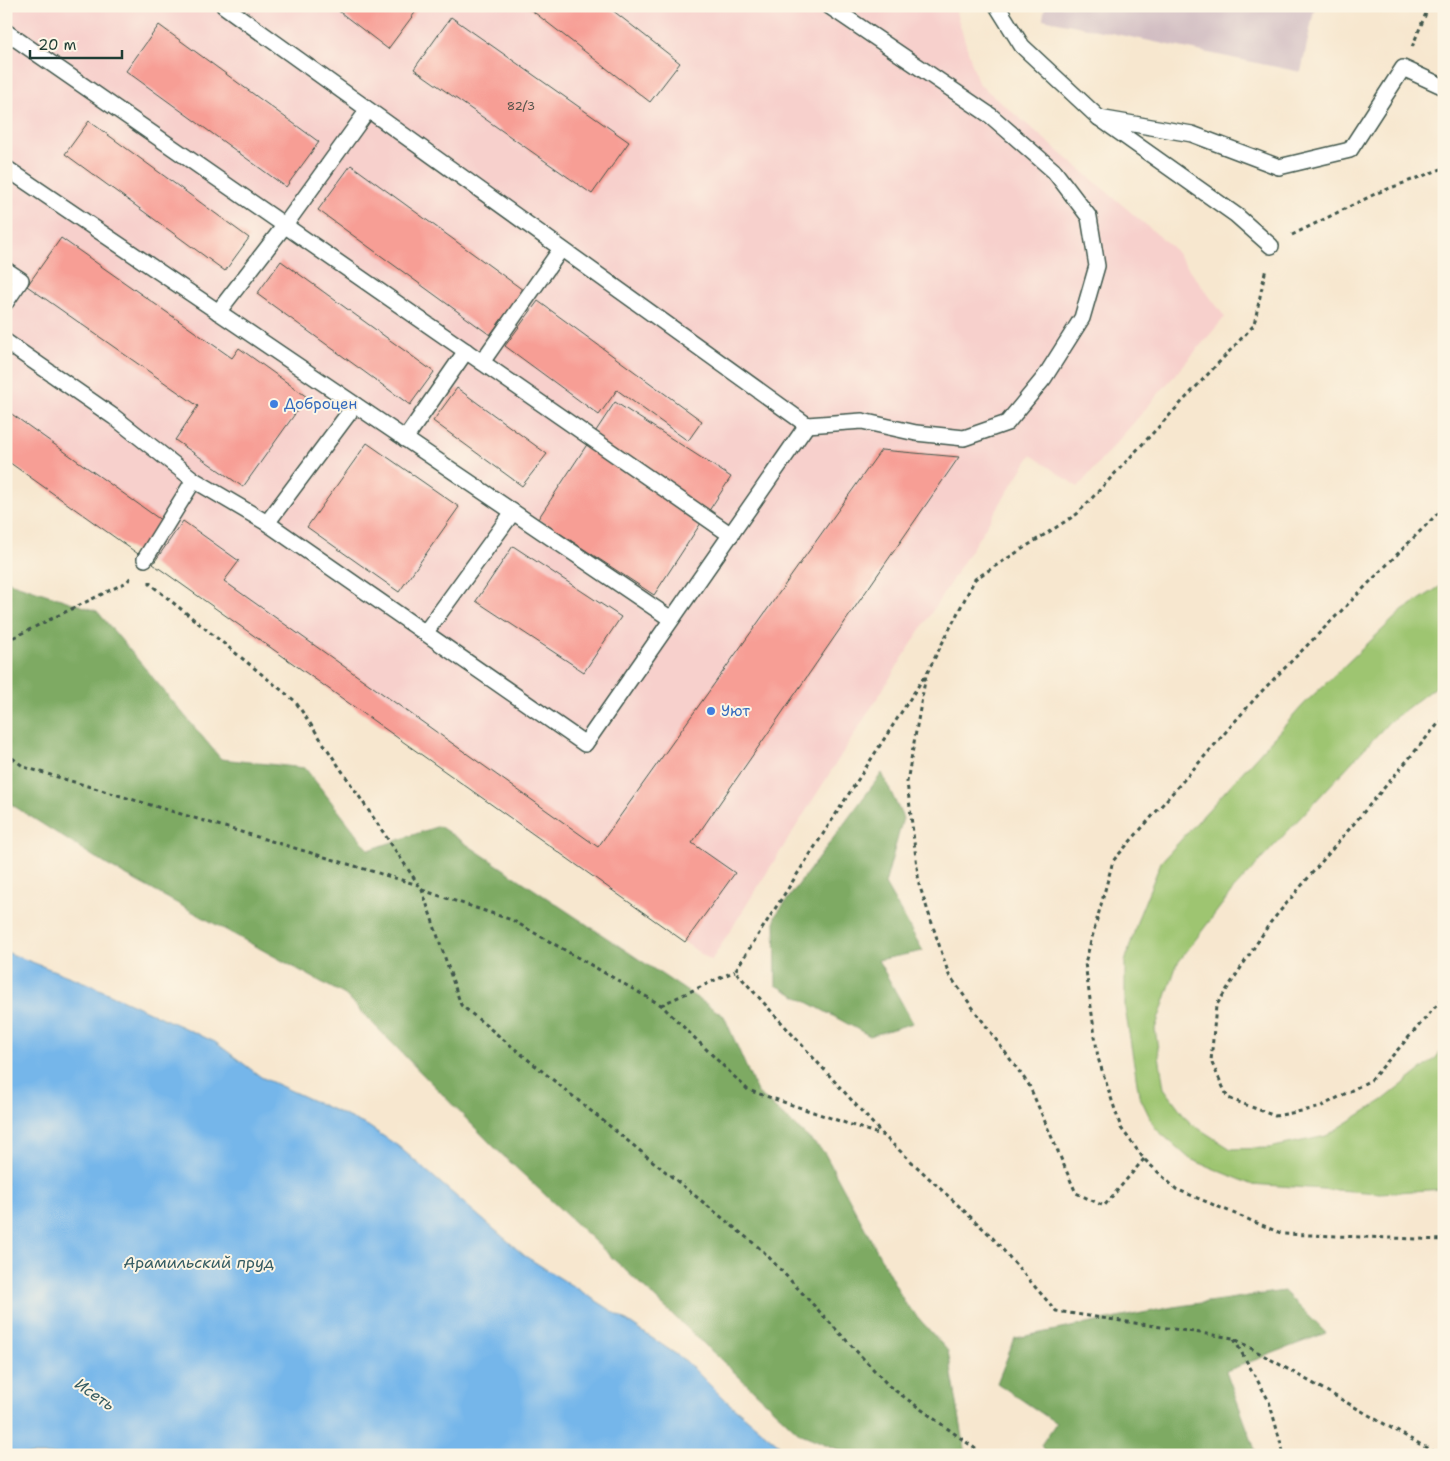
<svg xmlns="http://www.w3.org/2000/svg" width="1450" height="1461" viewBox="0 0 1450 1461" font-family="'Shantell Sans',sans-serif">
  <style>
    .built { fill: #f7d0cc }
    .industrial { fill: #d2bec3 }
    .green { fill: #9ec571; stroke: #5e8152 }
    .forest { fill: #7eaa63; stroke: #4e744c }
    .water { fill: #75b6ea; stroke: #4a7a8f }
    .building { fill: #f79e95 }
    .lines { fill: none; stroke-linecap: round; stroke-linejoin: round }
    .lane-casing { stroke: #3f564b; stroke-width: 18 }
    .path { stroke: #3f564b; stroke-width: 3; stroke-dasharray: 4 4; stroke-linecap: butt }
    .lane { stroke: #fff; stroke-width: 15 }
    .shop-dot { fill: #3f7fe0; stroke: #fcf5e5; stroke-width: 2 }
    .labels { text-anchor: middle; stroke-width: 4; stroke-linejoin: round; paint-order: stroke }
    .number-label { font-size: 12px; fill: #55554c }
    .shop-label { font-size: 15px; fill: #366cbe; stroke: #fcf5e5; text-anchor: start }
    .water-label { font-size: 16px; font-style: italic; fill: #345b62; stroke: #fcf5e5 }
  </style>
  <rect width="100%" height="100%" fill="#fcf5e5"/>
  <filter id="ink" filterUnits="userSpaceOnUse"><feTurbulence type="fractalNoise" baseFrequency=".02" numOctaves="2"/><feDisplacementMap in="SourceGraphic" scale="10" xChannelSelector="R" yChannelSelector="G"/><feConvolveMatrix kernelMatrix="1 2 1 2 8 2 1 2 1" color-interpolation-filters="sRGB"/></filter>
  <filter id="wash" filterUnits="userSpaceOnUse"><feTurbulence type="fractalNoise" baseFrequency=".0096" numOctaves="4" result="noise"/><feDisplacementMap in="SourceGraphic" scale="20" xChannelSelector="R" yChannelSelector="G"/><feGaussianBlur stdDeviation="1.12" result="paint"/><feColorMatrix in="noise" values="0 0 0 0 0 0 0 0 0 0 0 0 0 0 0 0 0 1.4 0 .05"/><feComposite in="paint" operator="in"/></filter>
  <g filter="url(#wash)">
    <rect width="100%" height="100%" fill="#f7e7cf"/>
    <polygon class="built" points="6,6 954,6 978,83 1172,247 1225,317 1078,487 1031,455 711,961 6,460"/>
    <polygon class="industrial" points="1045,6 1315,6 1301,72 1043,19"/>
    <polygon class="green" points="1444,584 1444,680 1389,722 1233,890 1177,964 1155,1029 1164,1088 1190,1123 1231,1149 1269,1148 1326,1136 1383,1100 1435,1059 1444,1047 1444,1189 1380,1193 1251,1184 1190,1159 1155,1128 1139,1095 1125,1008 1125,962 1139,916 1161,862 1305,703 1402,611"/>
    <g class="forest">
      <polygon points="6,581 97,611 221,759 305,768 369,850 439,826 724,1016 757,1092 824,1152 905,1303 948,1351 966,1455 852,1455 799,1433 493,1146 345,995 107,865 6,801"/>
      <polygon points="882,773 903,818 885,884 923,951 878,960 913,1023 870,1036 776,985 775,916"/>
      <polygon points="1284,1291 1326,1333 1226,1371 1257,1455 1046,1455 1041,1445 1056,1423 997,1383 1015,1338 1173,1307"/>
    </g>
    <polygon class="water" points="6,952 86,983 215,1042 261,1077 368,1126 398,1146 525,1256 606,1307 686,1361 725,1400 791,1455 6,1455"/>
    <g id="blocks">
      <g class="building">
        <polygon points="332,6 420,6 388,49"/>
        <polygon points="526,6 607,6 680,63 650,102"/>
        <polygon points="451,17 629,142 592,194 414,69"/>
        <polygon points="159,25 319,142 286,187 126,71"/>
        <polygon points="89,121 249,238 225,271 65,154"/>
        <polygon points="351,165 523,290 490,335 318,210"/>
        <polygon points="61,238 232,358 239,348 307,397 243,487 175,440 198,406 27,286"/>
        <polygon points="281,261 434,372 410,405 257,294"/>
        <polygon points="538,301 702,421 688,441 617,390 599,415 505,346"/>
        <polygon points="457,388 547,454 522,486 433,421"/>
        <polygon points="615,402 731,477 654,595 538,519"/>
        <polygon points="6,410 165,523 141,556 6,460"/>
        <polygon points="367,443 459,507 399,592 307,527"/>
        <polygon points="881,450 959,457 692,843 735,873 685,942 153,564 183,521 239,561 224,581 598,847"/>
        <polygon points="513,546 621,617 584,672 476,601"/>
      </g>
    </g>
  </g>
  <g filter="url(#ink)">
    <use href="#blocks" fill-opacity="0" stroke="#3f564b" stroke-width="1"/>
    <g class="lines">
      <defs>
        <g id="lane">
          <polyline points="224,6 807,425 862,421 916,433 964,438 1007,423 1044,378 1082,318 1097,266 1089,217 1054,171 991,116 829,6"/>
          <polyline points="997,6 1022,46 1099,118 1236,215 1271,246"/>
          <polyline points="6,32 731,535"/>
          <polyline points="1099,118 1192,134 1279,167 1350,150 1403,68 1444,87"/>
          <polyline points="6,168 671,619"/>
          <polyline points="6,270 21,280 6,302"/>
          <polyline points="218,312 285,225 368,110"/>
          <polyline points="6,342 114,417 194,480 267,523 585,744 807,425"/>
          <polyline points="482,362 561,249"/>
          <polyline points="405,439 466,351"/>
          <polyline points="267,523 355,405"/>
          <polyline points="145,559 194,480"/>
          <polyline points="425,633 513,512"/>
        </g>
      </defs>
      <use href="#lane" class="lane-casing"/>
      <g class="path">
        <polyline points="1412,47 1429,6"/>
        <polyline points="1292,235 1377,193 1444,168"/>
        <polyline points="1444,507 1259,694 1113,861 1085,963 1098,1058 1121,1128 1144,1159 1176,1189 1283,1234 1444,1240"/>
        <polyline points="150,581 150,584 295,701 422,890 461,1005 763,1251 889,1386 984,1455"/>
        <polyline points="6,641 127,582 131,577"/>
        <polyline points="924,677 735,971 884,1136 991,1236 1056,1311 1233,1338 1439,1455"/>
        <polyline points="1444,720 1438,724 1270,923 1216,1006 1211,1061 1228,1098 1275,1116 1318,1108 1371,1080 1444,997"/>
        <polyline points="6,753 24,767 418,885"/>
        <polyline points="422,890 512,920 661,1005 748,1090 884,1136"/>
        <polyline points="661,1005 735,971"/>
        <polyline points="1144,1159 1104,1206 1076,1193 1029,1085 949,975 919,884 907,782 926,675 975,579 1077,514 1254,325 1266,268"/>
        <polyline points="1234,1339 1269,1401 1284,1455"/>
      </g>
      <use href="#lane" class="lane"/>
    </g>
  </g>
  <g class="shop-dot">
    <circle cx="274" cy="404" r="5"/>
    <circle cx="711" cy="711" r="5"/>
  </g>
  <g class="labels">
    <g class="number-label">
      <text x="521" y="110">82/3</text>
    </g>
    <g class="shop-label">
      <text x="284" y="409">Доброцен</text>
      <text x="721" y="716">Уют</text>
    </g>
    <g class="water-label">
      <text x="199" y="1268">Арамильский пруд</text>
      <text transform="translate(95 1394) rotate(35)" y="6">Исеть</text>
    </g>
  </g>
  <rect width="1450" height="1461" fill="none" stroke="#fcf5e5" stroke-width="25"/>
  <path d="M30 50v8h92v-8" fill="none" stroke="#1f3d34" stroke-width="2.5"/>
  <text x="38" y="50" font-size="15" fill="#1f3d34" stroke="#fcf5e5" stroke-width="4" paint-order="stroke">20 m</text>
</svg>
